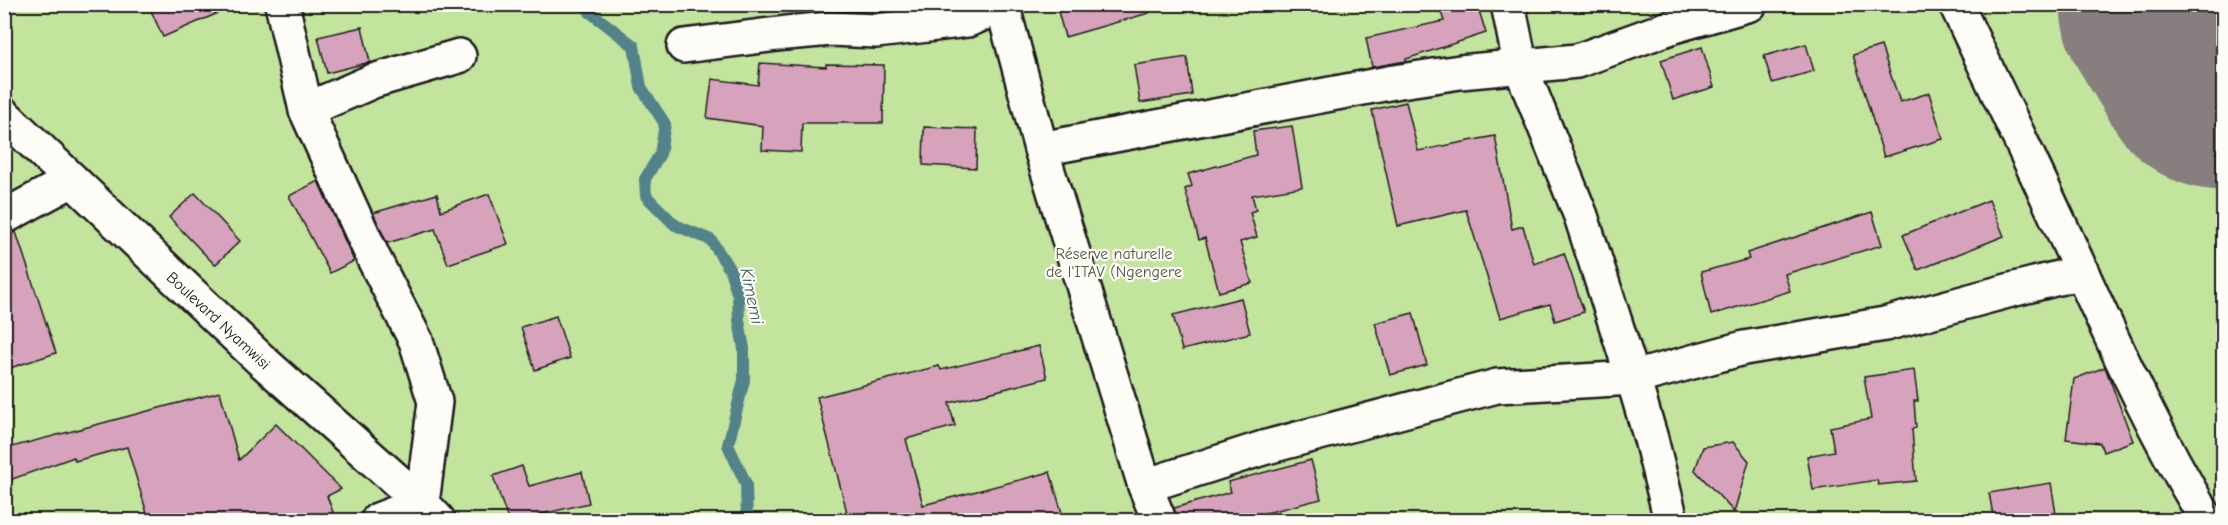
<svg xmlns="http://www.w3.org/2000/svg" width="2228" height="525" viewBox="0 0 2228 525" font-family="'Comic Neue',sans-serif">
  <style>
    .green { fill: #c2e49d; stroke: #6f805c; stroke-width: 1.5 }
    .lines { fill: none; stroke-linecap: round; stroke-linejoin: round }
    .stream { stroke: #53838a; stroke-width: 12 }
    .runway { stroke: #877e80; stroke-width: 255 }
    .building { fill: #d7a3bc; stroke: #1c1c1c; stroke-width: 1.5 }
    .street-casing { stroke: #1c1c1c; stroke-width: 38 }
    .secondary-casing { stroke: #1c1c1c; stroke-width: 38 }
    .street { stroke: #fdfcf7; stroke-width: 33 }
    .secondary { stroke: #fdfcf7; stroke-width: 33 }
    .labels { text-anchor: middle; stroke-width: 4.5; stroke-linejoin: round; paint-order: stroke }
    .park-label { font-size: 16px; fill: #4e5843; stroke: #fdfcf7 }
    .street-label { font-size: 16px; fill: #1c1c1c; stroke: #fdfcf7 }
    .water-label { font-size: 18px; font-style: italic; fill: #416165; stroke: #fdfcf7 }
  </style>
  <rect width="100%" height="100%" fill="#f2e1e5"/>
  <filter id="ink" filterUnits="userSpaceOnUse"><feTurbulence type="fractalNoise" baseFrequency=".0167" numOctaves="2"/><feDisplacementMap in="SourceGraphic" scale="12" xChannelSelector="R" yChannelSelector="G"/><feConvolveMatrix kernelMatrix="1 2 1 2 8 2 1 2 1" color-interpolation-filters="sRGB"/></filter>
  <g filter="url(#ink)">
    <rect class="green" x="5" y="5" width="2218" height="515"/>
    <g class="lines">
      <polyline class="stream" points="586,4 590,12 634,46 641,87 665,124 660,154 645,179 646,196 675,225 711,240 730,270 738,296 739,320 744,349 744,380 728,445 746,484 747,520"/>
      <polyline class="runway" points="2188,4 2224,63"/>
    </g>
    <g class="building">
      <polygon points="148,4 239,4 163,37"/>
      <polygon points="1056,4 1148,4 1149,13 1065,37"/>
      <polygon points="1438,4 1477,4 1486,33 1406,59 1406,61 1372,67 1366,38 1444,21"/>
      <polygon points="362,27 370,62 327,73 318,37"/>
      <polygon points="1806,44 1814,71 1772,83 1764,56"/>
      <polygon points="1881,46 1900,102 1929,93 1943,139 1884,157 1853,55"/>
      <polygon points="1702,47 1714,87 1673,100 1661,60"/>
      <polygon points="1187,57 1192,95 1140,103 1134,65"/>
      <polygon points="760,63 826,67 826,64 884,65 883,123 802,123 801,152 762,150 763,126 707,118 712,79 758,85"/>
      <polygon points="1406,102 1418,151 1495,136 1512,229 1523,226 1534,264 1564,253 1584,312 1555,321 1550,304 1500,318 1466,210 1398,226 1372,110"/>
      <polygon points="1292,126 1302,187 1252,195 1256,210 1250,212 1257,237 1240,242 1252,283 1219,292 1205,238 1199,240 1185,189 1192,186 1188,174 1256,155 1253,131"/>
      <polygon points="924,127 977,129 976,168 923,165"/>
      <polygon points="318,181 354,261 330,273 289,196"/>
      <polygon points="195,193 240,241 215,265 169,217"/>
      <polygon points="437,194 441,211 489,194 508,244 448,264 435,229 387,243 373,213"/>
      <polygon points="1989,200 2004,236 1918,270 1903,235"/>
      <polygon points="1872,212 1882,245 1785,274 1790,291 1711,315 1701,272 1749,259 1747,253"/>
      <polygon points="16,232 56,353 4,370 4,236"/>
      <polygon points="1241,298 1250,333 1182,350 1173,315"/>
      <polygon points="1413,313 1427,365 1390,375 1375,323"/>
      <polygon points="556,316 570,358 535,370 521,327"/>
      <polygon points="1039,346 1047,378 949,403 955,426 906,439 923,505 1050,472 1064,520 849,520 817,397 939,366 941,370"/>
      <polygon points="2105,367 2133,441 2103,452 2100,443 2066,439 2074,379"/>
      <polygon points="1914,370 1918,401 1914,401 1916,428 1912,429 1916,481 1878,485 1877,480 1813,490 1807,456 1834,451 1830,427 1871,419 1864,377"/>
      <polygon points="220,392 239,460 276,424 341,489 327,496 336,520 149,520 127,447 75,461 74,457 4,482 4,449"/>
      <polygon points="1733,442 1749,461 1734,512 1695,470 1703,447"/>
      <polygon points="1311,460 1321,499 1238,520 1177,520 1174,508 1231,492 1228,482"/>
      <polygon points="522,466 529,486 582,472 589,503 538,515 540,520 508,520 493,476"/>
      <polygon points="2051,483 2057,520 1994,520 1989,493"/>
    </g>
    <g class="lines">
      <defs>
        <g id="street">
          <polyline points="282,4 306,110 374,259 416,341 435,402 422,503 378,520"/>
          <polyline points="1508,4 1521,68 1581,216 1633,378 1651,439 1671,520"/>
          <polyline points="684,46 786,33 831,29 876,31 928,25 968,20 1002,5"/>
          <polyline points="306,110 373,81 459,56"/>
          <polyline points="1041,149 1394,82 1460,72 1577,61 1674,26 1750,4"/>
          <polyline points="4,217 72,180"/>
          <polyline points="1145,486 1263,448 1497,386 1633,378 1744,348 1885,324 2011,290 2082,272"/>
        </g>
        <g id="secondary">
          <polyline points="1002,4 1041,149 1145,486 1159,520"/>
          <path d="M1956,4C1998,94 2042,183 2082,273C2120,357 2159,441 2207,520"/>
          <polyline points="4,115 260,359 422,503 438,520"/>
        </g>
      </defs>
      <use href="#street" class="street-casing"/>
      <use href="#secondary" class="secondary-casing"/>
      <use href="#street" class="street"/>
      <use href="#secondary" class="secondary"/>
    </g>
  </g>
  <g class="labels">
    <g class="park-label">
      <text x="1114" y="259">Réserve naturelle<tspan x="1114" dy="18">de l'ITAV (Ngengere</tspan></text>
    </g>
    <g class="street-label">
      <text transform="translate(219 320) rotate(43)" y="6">Boulevard Nyamwisi</text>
    </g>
    <g class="water-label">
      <text transform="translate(752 296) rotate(78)" y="6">Kimemi</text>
    </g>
  </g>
  <rect width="2228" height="525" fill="none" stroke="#fdfcf7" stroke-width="24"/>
  <rect x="12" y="12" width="2204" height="501" fill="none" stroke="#1c1c1c" stroke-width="2" filter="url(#ink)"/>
</svg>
